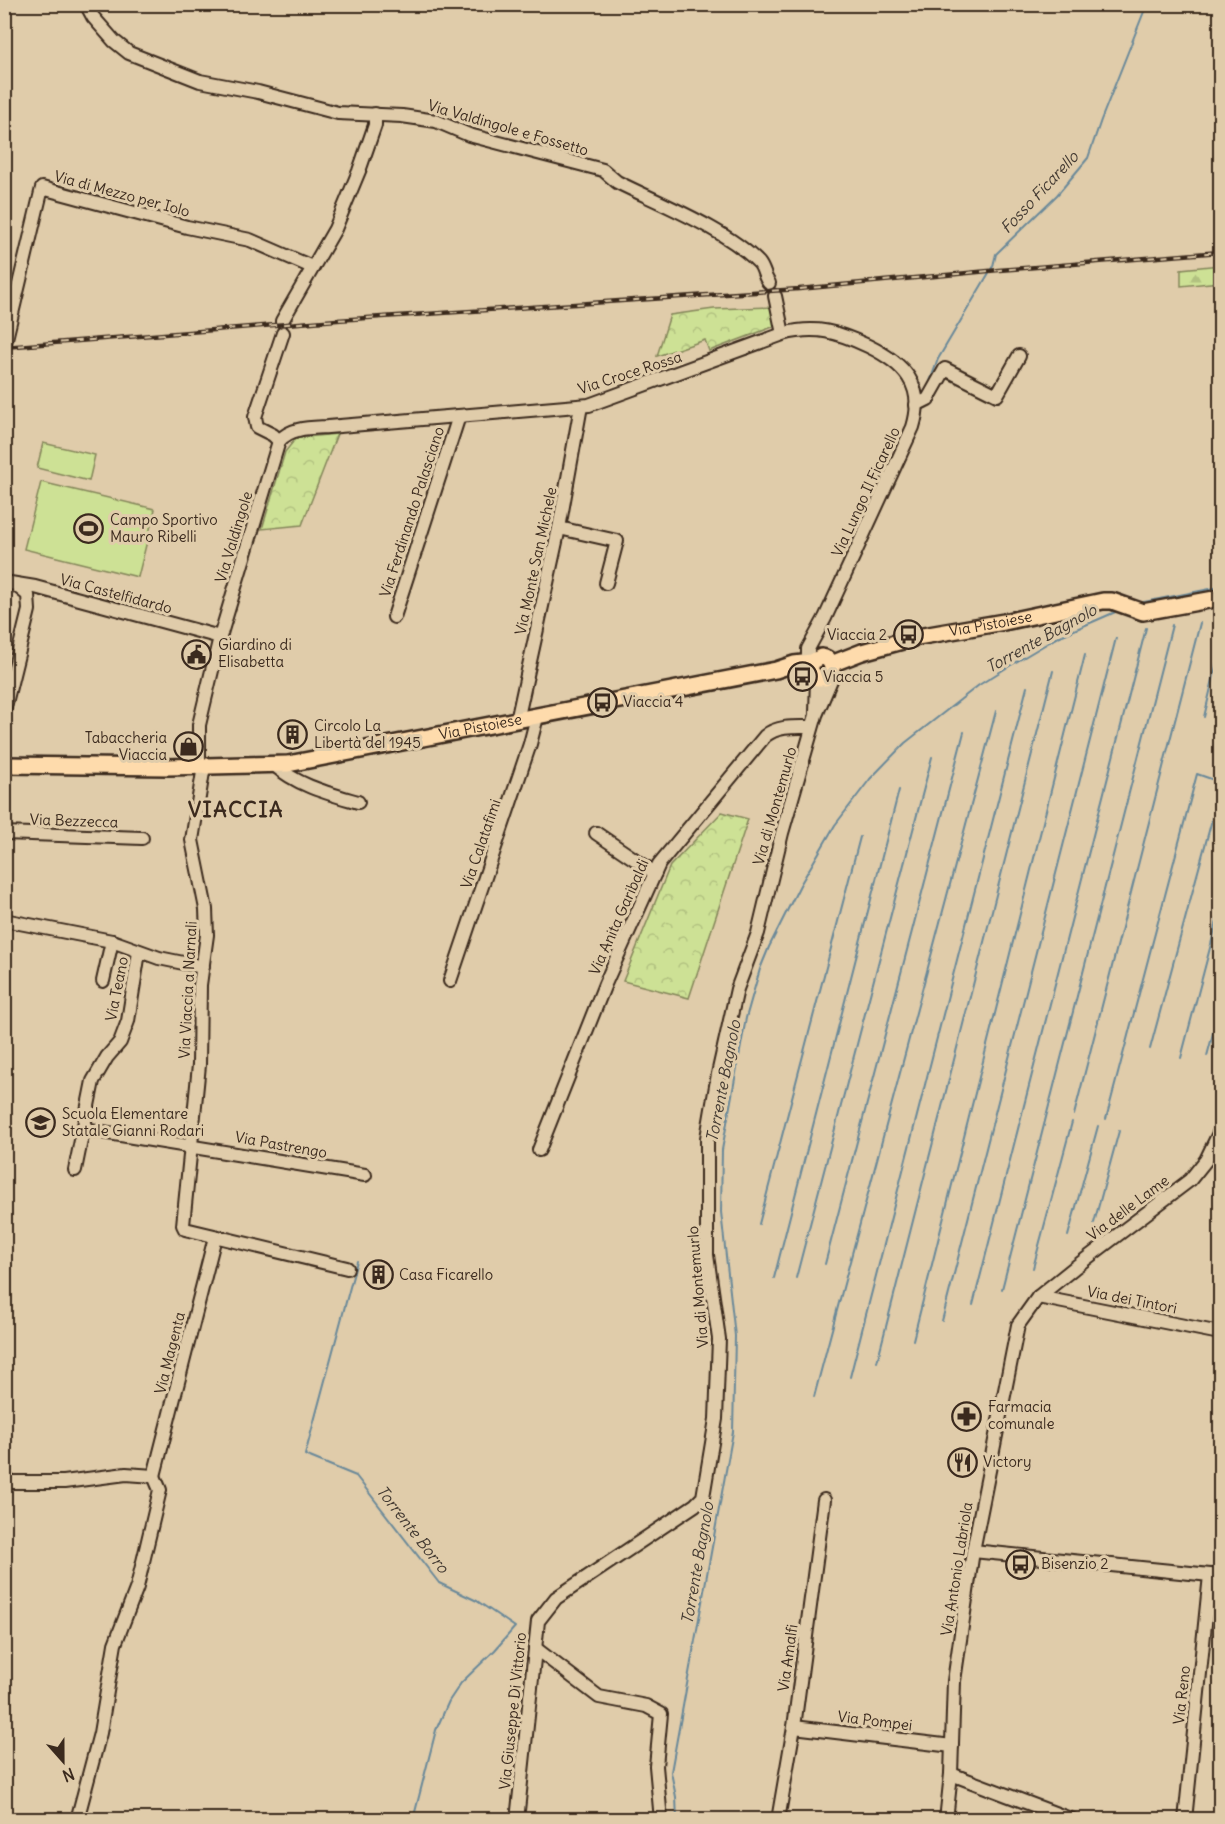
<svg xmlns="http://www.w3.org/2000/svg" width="1225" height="1824" viewBox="0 0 1225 1824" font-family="Delius,sans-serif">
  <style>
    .grass { fill: #cde195; stroke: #84865a; stroke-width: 1.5 }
    .forest { fill: url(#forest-firs); stroke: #84865a; stroke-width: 1.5 }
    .park { fill: url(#park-crowns); stroke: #84865a; stroke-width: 1.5 }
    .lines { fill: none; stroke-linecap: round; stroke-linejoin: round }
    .stream { stroke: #6b8999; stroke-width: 2 }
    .minor-casing { stroke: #3b2a1e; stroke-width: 16 }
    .major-casing { stroke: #3b2a1e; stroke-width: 20 }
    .minor { stroke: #e0ccaa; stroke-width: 12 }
    .major { stroke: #fedbac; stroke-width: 15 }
    .rail-casing { stroke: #3b2a1e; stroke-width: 4.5 }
    .rail { stroke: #e0ccaa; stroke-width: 2; stroke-dasharray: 7; stroke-linecap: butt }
    .labels { text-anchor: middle; stroke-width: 6; stroke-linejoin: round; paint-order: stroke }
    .street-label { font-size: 15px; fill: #3b2a1e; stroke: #e0ccaa }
    .poi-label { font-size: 15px; fill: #3b2a1e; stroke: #e0ccaa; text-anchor: start }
    .water-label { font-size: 16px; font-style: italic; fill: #433a32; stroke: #e0ccaa }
    .district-label { font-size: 21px; font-weight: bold; letter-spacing: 1.5px; fill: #3b2a1e; stroke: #e0ccaa }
  </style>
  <defs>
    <pattern id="forest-firs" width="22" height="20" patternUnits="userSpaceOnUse" patternTransform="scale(1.5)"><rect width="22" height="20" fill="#cde195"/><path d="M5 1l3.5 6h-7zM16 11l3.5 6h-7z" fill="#b1c180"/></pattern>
    <pattern id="park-crowns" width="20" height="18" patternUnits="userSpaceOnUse" patternTransform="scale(1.5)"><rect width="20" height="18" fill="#cde195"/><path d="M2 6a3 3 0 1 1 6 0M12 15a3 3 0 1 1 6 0" fill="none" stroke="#b1c180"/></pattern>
  </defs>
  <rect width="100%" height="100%" fill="#e0ccaa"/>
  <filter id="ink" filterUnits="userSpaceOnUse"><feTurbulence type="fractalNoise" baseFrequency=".0167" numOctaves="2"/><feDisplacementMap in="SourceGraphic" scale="12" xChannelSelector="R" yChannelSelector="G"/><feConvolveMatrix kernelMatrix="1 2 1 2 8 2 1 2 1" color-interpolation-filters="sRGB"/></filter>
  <g filter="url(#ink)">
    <g class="grass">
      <polygon points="43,443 95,455 89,481 37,468"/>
      <polygon points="41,482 155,509 138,577 24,549"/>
    </g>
    <polygon class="forest" points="1220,265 1220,282 1181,286 1181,269"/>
    <g class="park">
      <polygon points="774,307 778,325 709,351 705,340 657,356 670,315 714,309"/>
      <polygon points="337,434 302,525 262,529 285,452 296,438"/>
      <polygon points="722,812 748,819 689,998 623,981 670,866"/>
    </g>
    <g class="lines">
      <g class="stream">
        <polyline points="928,387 938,359 993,266 996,254 1057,195 1088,158 1101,120 1147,4"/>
        <polyline points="1139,603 1220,587"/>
        <polyline points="1204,717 1220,650"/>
        <polyline points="1150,1049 1220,790"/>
        <polyline points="1207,1056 1220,1007"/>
        <polyline points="1181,1058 1220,910"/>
        <polyline points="1074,1115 1200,623"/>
        <polyline points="1106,1119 1197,774 1220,782"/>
        <polyline points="1094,1223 1119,1131"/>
        <polyline points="759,1224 860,837"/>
        <polyline points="1068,1236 1098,1126"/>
        <polyline points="357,1261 305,1455 356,1476 439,1583 477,1601 515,1627 495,1650 461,1683 449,1701 436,1730 413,1820"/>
        <polyline points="825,1264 964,732"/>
        <polyline points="1033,1268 1072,1122"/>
        <polyline points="774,1278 899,790"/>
        <polyline points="796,1278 932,757"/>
        <polyline points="1002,1289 1172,625"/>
        <polyline points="973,1305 1146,628"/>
        <polyline points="942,1321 1116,638"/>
        <polyline points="913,1340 1085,655"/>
        <polyline points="877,1362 1053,671"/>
        <polyline points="850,1377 1027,687"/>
        <polyline points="814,1397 996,711"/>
        <polyline points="677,1820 676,1797 671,1772 733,1432 735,1336 721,1212 722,1150 746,1018 760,969 769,947 800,885 835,825 870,779 905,743 979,685 1011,665 1058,637 1120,610"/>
      </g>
      <defs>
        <g id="minor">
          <path d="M86,4L93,17L114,41L129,53L200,81L258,92L338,113L402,116L436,121L469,135L603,170L617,182C661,204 726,229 759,263C764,269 764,277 769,283"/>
          <polyline points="775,296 783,334"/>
          <polyline points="282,321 335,229 359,171 375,125 375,114"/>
          <polyline points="5,343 42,188 187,227 250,240 312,267"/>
          <polyline points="916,405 928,399 945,369 997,395 1019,356"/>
          <polyline points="279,441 273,435 257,427 255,417 283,333"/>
          <polyline points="559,528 617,541 606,583"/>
          <polyline points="4,582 35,587 220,637"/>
          <polyline points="394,617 459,416"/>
          <polyline points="4,711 29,610 28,595 17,586"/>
          <polyline points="816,713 817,678"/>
          <polyline points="517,721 559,528 581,406"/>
          <path d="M273,764C298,786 327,793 358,802"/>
          <path d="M199,766V725L220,637L279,441C291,427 311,428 328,427L589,405L783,334C816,325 838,332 868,346C903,363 926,385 913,427L825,618L808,649V656L812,662"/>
          <polyline points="204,766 192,840 206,909 207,935 200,985 199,1065 183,1225 185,1229 347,1268"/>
          <polyline points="4,833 142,838"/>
          <polyline points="596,833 655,873"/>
          <polyline points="4,920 112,941 159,958 203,967"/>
          <polyline points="103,981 112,941"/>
          <polyline points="450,981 530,744 537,717"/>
          <polyline points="84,1129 365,1175"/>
          <path d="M539,1150L605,984L659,864L765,736C778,725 797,727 812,727"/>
          <polyline points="75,1170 93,1081 107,1057 120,1042 128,1021 139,952"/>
          <polyline points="1038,1297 1220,1333"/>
          <polyline points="154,1476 215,1237"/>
          <polyline points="4,1482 64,1482 126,1474 154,1476"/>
          <polyline points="973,1551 1220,1576"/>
          <polyline points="535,1648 599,1697 646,1706 661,1714 656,1766 661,1820"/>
          <polyline points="794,1727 952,1746"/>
          <polyline points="951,1774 1073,1820"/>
          <polyline points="77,1820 100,1733 115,1644 137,1587 160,1490 154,1476"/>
          <polyline points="517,1820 538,1621 556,1598 695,1505 703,1497 716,1419 719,1339 707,1255 707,1138 718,1074 737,989 758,933 782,833 816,715 831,680 831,673"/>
          <polyline points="778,1820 794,1727 824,1500"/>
          <polyline points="946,1820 951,1774 954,1681 973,1551 1018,1325 1038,1297 1074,1268 1190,1180 1206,1160 1220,1131"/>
          <polyline points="1185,1820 1210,1575"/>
        </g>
        <g id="major">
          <path id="s1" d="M831,664L862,652L917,637L1004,622L1103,601H1112L1143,612L1220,598"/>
          <path id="s2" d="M4,765L168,767L288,764L776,670L794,664L812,662L821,657C830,658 834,665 831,673L825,678H817L810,671L812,662"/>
        </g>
      </defs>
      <use href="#minor" class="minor-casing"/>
      <use href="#major" class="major-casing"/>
      <use href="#minor" class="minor"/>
      <use href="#major" class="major"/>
      <defs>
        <polyline id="rail" points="4,347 337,320 799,289 999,270 1220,252"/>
      </defs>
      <use href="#rail" class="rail-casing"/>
      <use href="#rail" class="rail"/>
    </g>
  </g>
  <defs>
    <symbol id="stadium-ring" viewBox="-11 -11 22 22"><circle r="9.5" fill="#e0ccaa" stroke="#3b2a1e" stroke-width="1.5"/><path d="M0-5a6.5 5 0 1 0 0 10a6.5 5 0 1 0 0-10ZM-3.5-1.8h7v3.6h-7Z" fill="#3b2a1e"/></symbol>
    <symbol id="bus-ring" viewBox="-11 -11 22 22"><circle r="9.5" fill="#e0ccaa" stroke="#3b2a1e" stroke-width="1.5"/><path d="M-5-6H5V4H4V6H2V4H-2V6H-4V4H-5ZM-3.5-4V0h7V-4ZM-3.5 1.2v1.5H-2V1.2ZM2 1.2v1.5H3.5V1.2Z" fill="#3b2a1e"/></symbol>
    <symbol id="civic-ring" viewBox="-11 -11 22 22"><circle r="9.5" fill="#e0ccaa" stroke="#3b2a1e" stroke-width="1.5"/><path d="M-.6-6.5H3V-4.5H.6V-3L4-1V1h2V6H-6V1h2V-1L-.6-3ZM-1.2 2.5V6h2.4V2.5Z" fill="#3b2a1e"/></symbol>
    <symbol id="building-ring" viewBox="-11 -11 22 22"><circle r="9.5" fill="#e0ccaa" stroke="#3b2a1e" stroke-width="1.5"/><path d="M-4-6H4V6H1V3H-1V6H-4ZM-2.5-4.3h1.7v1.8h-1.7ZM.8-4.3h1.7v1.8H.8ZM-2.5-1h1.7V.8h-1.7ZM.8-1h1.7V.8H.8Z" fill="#3b2a1e"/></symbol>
    <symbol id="shop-ring" viewBox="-11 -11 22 22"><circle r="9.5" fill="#e0ccaa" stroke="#3b2a1e" stroke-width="1.5"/><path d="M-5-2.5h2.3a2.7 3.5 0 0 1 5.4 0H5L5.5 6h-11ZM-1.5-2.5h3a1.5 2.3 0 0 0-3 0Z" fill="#3b2a1e"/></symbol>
    <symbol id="school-ring" viewBox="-11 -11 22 22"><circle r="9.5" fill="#e0ccaa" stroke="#3b2a1e" stroke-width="1.5"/><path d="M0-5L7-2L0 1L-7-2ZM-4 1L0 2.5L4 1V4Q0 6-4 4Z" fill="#3b2a1e"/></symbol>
    <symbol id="pharmacy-ring" viewBox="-11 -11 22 22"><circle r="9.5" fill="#e0ccaa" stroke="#3b2a1e" stroke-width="1.5"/><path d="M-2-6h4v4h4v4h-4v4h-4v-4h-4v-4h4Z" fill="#3b2a1e"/></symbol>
    <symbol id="restaurant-ring" viewBox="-11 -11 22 22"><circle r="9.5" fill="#e0ccaa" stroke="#3b2a1e" stroke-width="1.5"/><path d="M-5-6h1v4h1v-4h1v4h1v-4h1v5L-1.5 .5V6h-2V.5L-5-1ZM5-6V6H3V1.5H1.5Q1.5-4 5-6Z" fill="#3b2a1e"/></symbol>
  </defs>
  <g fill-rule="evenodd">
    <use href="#stadium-ring" x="72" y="512" width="33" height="33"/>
    <use href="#bus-ring" x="892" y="618" width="33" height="33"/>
    <use href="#civic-ring" x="180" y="638" width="33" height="33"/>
    <use href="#bus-ring" x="786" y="660" width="33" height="33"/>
    <use href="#bus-ring" x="586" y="686" width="33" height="33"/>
    <use href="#building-ring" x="276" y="718" width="33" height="33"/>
    <use href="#shop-ring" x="172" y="730" width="33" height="33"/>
    <use href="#school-ring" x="24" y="1106" width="33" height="33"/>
    <use href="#building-ring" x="362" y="1258" width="33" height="33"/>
    <use href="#pharmacy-ring" x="950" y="1400" width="33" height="33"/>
    <use href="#restaurant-ring" x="946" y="1446" width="33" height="33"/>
    <use href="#bus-ring" x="1004" y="1548" width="33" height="33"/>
  </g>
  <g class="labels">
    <g class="street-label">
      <text transform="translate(508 128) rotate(16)" y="5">Via Valdingole e Fossetto</text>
      <text transform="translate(122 194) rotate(15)" y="5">Via di Mezzo per Iolo</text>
      <text transform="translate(630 373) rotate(-18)" y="5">Via Croce Rossa</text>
      <text transform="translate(866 492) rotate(-65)" y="5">Via Lungo Il Ficarello</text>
      <text transform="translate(412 512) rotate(-72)" y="5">Via Ferdinando Palasciano</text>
      <text transform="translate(234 537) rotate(-73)" y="5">Via Valdingole</text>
      <text transform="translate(536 561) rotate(-78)" y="5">Via Monte San Michele</text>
      <text transform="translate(116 594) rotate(15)" y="5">Via Castelfidardo</text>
      <text dy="5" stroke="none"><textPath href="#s1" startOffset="165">Via Pistoiese</textPath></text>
      <text dy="5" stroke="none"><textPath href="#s2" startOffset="480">Via Pistoiese</textPath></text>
      <text transform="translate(775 806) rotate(-74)" y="5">Via di Montemurlo</text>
      <text transform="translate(74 821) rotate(2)" y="5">Via Bezzecca</text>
      <text transform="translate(481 844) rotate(-71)" y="5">Via Calatafimi</text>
      <text transform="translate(619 917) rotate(-66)" y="5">Via Anita Garibaldi</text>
      <text transform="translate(117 989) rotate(-79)" y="5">Via Teano</text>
      <text transform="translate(188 990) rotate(-87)" y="5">Via Viaccia a Narnali</text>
      <text transform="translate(281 1145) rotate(10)" y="5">Via Pastrengo</text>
      <text transform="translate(1128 1208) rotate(-37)" y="5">Via delle Lame</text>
      <text transform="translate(698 1287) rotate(-95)" y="5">Via di Montemurlo</text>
      <text transform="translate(1132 1300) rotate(11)" y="5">Via dei Tintori</text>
      <text transform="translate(170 1353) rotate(-76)" y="5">Via Magenta</text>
      <text transform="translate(957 1569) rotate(-81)" y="5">Via Antonio Labriola</text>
      <text transform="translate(788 1658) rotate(-82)" y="5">Via Amalfi</text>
      <text transform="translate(1182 1695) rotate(-84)" y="5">Via Reno</text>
      <text transform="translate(513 1711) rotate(-84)" y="5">Via Giuseppe Di Vittorio</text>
      <text transform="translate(875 1721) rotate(7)" y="5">Via Pompei</text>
    </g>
    <g class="poi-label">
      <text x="110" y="525">Campo Sportivo<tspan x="110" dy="17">Mauro Ribelli</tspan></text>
      <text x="887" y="640" text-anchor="end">Viaccia 2</text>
      <text x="218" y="650">Giardino di<tspan x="218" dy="17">Elisabetta</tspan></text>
      <text x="823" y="682">Viaccia 5</text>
      <text x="623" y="707">Viaccia 4</text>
      <text x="314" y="731">Circolo La<tspan x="314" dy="17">Libertà del 1945</tspan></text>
      <text x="167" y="743" text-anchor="end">Tabaccheria<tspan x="167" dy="17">Viaccia</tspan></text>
      <text x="62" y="1119">Scuola Elementare<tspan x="62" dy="17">Statale Gianni Rodari</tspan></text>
      <text x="399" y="1280">Casa Ficarello</text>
      <text x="988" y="1412">Farmacia<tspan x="988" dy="17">comunale</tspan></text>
      <text x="983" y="1467">Victory</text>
      <text x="1041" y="1569">Bisenzio 2</text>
    </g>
    <g class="water-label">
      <text transform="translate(1039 192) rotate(-47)" y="6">Fosso Ficarello</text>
      <text transform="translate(1041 638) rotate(-29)" y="6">Torrente Bagnolo</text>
      <text transform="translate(723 1081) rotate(-79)" y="6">Torrente Bagnolo</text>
      <text transform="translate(413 1529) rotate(52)" y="6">Torrente Borro</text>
      <text transform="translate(697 1563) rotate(-80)" y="6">Torrente Bagnolo</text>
    </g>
    <g class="district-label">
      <text x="236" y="817">VIACCIA</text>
    </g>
  </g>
  <rect width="1225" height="1824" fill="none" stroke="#e0ccaa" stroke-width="24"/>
  <rect x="12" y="12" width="1201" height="1800" fill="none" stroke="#3b2a1e" stroke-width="2" filter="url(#ink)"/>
  <g transform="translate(63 1761) rotate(159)" stroke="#e0ccaa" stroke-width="4.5" paint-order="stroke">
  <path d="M0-4.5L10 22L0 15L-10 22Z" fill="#3b2a1e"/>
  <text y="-9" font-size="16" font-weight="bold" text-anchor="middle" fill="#3b2a1e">N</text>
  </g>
</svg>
